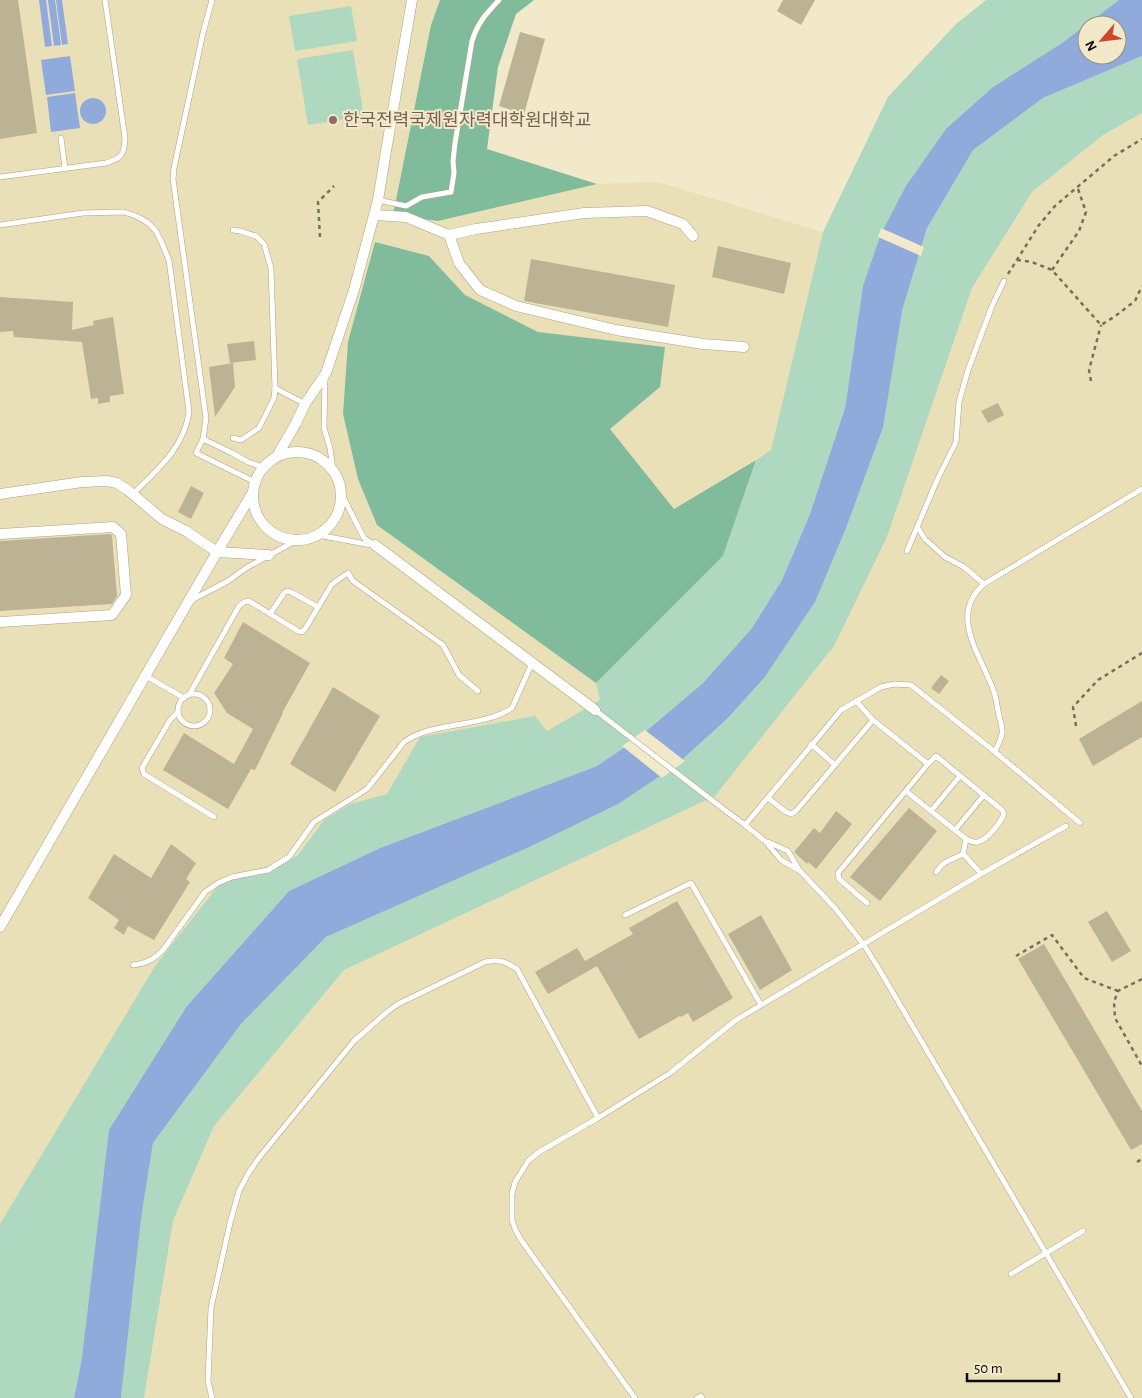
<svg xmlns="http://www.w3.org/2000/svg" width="1142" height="1398" viewBox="0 0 1142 1398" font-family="'Alegreya Sans','Noto Sans KR',sans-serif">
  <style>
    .built { fill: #eae0b8 }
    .green { fill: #afd8c0 }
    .forest { fill: #80bc9b }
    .water { fill: #90aadc; fill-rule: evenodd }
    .pier { fill: #f1e9c9 }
    .building { fill: #bbb394 }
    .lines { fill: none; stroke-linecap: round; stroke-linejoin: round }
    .service-casing { stroke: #aba385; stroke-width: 6 }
    .minor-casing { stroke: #aba385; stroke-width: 11 }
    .path { stroke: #75705d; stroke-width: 2.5; stroke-dasharray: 4 4; stroke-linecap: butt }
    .service { stroke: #fff; stroke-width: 5 }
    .minor { stroke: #fff; stroke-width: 10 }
    .education-dot { fill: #8d6e63; stroke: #f1e9c9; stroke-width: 2 }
    .labels { text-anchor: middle; stroke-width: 4; stroke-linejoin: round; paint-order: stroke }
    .education-label { font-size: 18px; fill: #785e54; stroke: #f1e9c9; text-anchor: start }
  </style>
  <rect width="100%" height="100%" fill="#f1e9c9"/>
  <g class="built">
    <polygon points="0,0 440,0 431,25 393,215 438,221 597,184 658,182 823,232 771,450 674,509 610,429 660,387 665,347 538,332 465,295 429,256 596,683 600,700 547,731 420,737 387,794 350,804 324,819 297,856 221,882 155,966 0,1224"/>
    <polygon points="1142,113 1142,1398 144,1398 173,1221 214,1126 344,970 715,796 834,646 887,537 972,288 1032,192 1103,135"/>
  </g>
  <g class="green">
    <polygon points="986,0 1119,0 1062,43 993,87 863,286 845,408 810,514 782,580 752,628 703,683 638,738 597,766 380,848 289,891 187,1006 82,1358 74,1398 0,1398 0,1224 155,966 221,882 297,856 324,820 350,804 387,794 420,737 535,716 547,731 600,700 596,683 723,556 756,460 771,450 823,232 888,97 955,25"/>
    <polygon points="351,6 357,41 295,51 289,16"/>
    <polygon points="353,50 364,116 308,125 297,59"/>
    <polygon points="1142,56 1142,113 1103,135 1032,192 972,288 887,537 834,646 715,796 344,970 214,1126 173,1221 144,1398 121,1398 141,1219 153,1143 241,1024 326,937 527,848 675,766 727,719 764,678 902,311 927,228 972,150 1043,98"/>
  </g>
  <g class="forest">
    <polygon points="440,0 534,0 516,14 498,67 487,149 597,184 438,221 393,215 431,25"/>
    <polygon points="375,242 429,256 465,295 538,332 665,347 660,387 610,429 674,509 756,460 723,556 596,683 377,525 358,479 343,414 348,342"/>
  </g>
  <g class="water">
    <polygon points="39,0 46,0 52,46 45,47"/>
    <polygon points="48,0 55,0 61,45 54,46"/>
    <polygon points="56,0 62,0 68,44 62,45"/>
    <path d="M1119,0H1142V56L1043,98L973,150L927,228L902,311L883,427L846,528L815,602L764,678L727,719L675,766L618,804L527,848L326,937L241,1024L153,1143L141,1219L121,1398H74L82,1358L109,1130L187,1006L289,891L380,848L597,766L638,738L703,683L752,628L782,580L810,514L845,408L863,286L881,234L906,186L946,129L993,87L1062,43ZM1087,25H1117V55H1087Z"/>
    <polygon points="70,56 75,91 46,95 41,60"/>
    <polygon points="75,93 80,128 51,132 47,97"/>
    <circle cx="93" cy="111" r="13"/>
  </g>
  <g class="pier">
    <polygon points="881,228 924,247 921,256 878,237"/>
    <polygon points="645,730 685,761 662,778 622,746"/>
  </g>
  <g class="building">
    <polygon points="0,0 18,0 37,133 0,139"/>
    <polygon points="783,0 815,0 801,25 777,11"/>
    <polygon points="520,32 545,39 524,114 499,106"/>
    <polygon points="718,246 791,263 784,294 712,277"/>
    <polygon points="531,259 675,285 668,327 524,301"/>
    <polygon points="0,297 73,302 72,330 94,325 93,321 113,317 124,394 110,396 110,402 98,404 98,398 91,399 82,342 14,337 13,331 0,332"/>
    <polygon points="254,341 256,360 230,363 227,344"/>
    <polygon points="233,363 235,387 215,417 209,367"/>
    <polygon points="998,403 1004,415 988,423 981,411"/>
    <polygon points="191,486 204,493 191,519 178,512"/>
    <polygon points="111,534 112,536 117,596 112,604 0,611 0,541"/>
    <polygon points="243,622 310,663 282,713 283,713 255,770 251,769 228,809 163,770 184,733 234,764 253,729 227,713 214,693 233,664 224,658"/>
    <polygon points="941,675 949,681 939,694 931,688"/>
    <polygon points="333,687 380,716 335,792 290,764"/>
    <polygon points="1142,701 1142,737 1093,766 1079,739"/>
    <polygon points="909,808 937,831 880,901 850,877"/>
    <polygon points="836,811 852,824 816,869 808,862 807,864 794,852 814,828 820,833"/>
    <polygon points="171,844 196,863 186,879 190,882 154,940 128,926 124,935 114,928 119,920 88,898 114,854 151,878"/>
    <polygon points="677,901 733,998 693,1022 688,1013 681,1017 680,1016 639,1039 597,966 548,994 535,972 577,948 585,961 633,934 629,928"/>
    <polygon points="1107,911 1131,951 1112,962 1088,922"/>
    <polygon points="761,915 792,970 760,990 728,934"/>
    <polygon points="1044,944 1142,1111 1142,1144 1131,1150 1018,959"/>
  </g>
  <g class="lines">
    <defs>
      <g id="service">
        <polyline points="212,0 203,33 174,168 173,179 206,418 203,439 196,453 255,482"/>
        <polyline points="61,138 65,168"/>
        <path d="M0,177L106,163C122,158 124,155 125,138L105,0"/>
        <path d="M378,200L406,206L422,197L451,192L454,173L453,161L455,143L472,41C478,22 486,14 499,0"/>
        <path d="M0,225L83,213L124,212L136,216L147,222L156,231L161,241L169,260L189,412C184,448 157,470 133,494"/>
        <polyline points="325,377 324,428 330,448 333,470"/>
        <polyline points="275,388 305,404"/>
        <polyline points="233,438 241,440 259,428 274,398 275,388 271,268 264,244 256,236 240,231 233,230"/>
        <polyline points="203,439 232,453 248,462 263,467"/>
        <polyline points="341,493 364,538 375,545"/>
        <polyline points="918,528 925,539 945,557 964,567 984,584"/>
        <polyline points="318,535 371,545"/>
        <polyline points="907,551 938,478 956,442 959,402 968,370 992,306 1004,281"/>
        <polyline points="190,601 228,581 246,568 297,540"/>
        <polyline points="270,614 284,593 287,591 291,592 318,607"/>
        <polyline points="146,676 184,698"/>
        <circle cx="194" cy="710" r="16"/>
        <polyline points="189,695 239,606 244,602 249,601 298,631 302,632 305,629 332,584 348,573 353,581 443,645 459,675 478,691"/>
        <polyline points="856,701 873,720 928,764 838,873 839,879 867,903"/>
        <polyline points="595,710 726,811 745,825 765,841 781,860 800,871 835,908 864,945 879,969 1131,1398"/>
        <polyline points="178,712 170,720 142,768 144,774 214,817"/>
        <polyline points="811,744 835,765"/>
        <path d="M995,752C997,746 1001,740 1002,734C1003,728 1000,721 999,715C997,708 997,700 994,692C983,658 947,616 984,584L1142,489"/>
        <path d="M907,792L966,839C970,841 974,843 978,842C987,840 1001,822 1004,814L1002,810L936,756L928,764"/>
        <polyline points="768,798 786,812 791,814 796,811 873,720"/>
        <polyline points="931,811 960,776"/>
        <polyline points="745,825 841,710 881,687 894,684 911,685 995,752 1080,823"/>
        <polyline points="955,830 984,795"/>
        <polyline points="966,839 963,854 978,870 981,874"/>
        <polyline points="768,842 788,851 798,868"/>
        <polyline points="936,872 944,863 963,854"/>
        <polyline points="625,915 691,883 761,1005"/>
        <path d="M133,965C147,963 153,960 163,950L205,892L218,883L232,877L268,870L289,857L314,822L367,789L404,742C433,721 482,728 512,708L532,663"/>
        <polyline points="1011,1274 1083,1231"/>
        <path d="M212,1398L208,1381L211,1308L230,1223L239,1191L248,1174L258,1159L354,1041L387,1012L398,1004L485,962C500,959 504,961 517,969L598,1118"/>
        <polyline points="635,1398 521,1240 515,1229 512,1220 512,1194 515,1182 522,1171 528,1161 539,1152 598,1118 670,1073 736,1020 981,874 1066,826"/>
        <polyline points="697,1398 701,1396 702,1398"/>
      </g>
      <g id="minor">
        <polyline points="375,215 406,217 449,235 476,229 584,213 647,211 683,224 693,236"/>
        <polyline points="449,235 459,263 480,290 516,306 616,330 703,344 744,347"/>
        <circle cx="297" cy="496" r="44"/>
        <polyline points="277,456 296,423 305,404 326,373 354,290 378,200 386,151 412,0"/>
        <polyline points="0,494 82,482 107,481 117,483 129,491 162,519 186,531 217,552 269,555"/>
        <polyline points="0,534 113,527 121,534 126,595 112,615 0,622"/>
        <polyline points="375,545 595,710"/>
        <polyline points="0,927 217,552 253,492"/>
      </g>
    </defs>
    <use href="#service" class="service-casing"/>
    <use href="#minor" class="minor-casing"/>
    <g class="path">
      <polyline points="320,237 318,202 334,186"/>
      <polyline points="1017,260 1032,262 1052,270 1101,325 1114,317 1135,301 1142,286"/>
      <polyline points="1052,270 1079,231 1086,212 1077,186"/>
      <polyline points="1008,274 1039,225 1055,206 1114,156 1142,139"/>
      <polyline points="1091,381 1089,370 1101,325"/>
      <polyline points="1076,726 1073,707 1098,680 1142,653"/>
      <polyline points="1016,956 1052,935 1084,978 1118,991"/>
      <polyline points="1142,979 1118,991 1114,1002 1115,1018 1142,1066"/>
      <polyline points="1137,1162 1142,1159"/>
    </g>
    <use href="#service" class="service"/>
    <use href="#minor" class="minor"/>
  </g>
  <circle class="education-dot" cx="333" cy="120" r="5"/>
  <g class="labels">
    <g class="education-label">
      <text x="343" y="126">한국전력국제원자력대학원대학교</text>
    </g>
  </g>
  <g transform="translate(1102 40) rotate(242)"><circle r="24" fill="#f1e9c9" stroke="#96907a"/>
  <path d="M0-4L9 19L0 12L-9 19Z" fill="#d1462b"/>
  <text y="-8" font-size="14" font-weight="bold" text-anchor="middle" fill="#0e0b03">N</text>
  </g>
  <path d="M967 1373v8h92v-8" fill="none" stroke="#0e0b03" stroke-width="2.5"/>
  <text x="974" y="1373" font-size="15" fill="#0e0b03" stroke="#f1e9c9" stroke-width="4" paint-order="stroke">50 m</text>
</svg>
